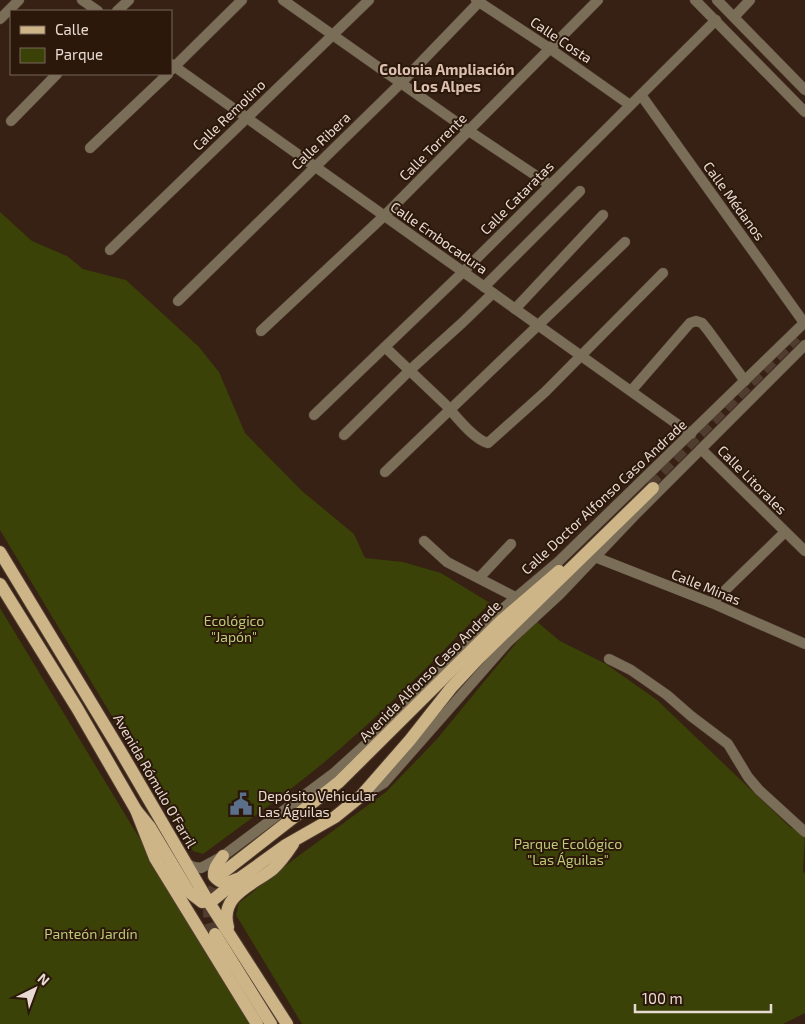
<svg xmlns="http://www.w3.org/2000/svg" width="805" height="1024" viewBox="0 0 805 1024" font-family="'Exo 2',sans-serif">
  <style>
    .green { fill: #3a4207 }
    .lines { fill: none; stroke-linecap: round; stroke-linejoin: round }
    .major-tunnel { stroke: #513d30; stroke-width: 12; stroke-dasharray: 12 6; stroke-linecap: butt }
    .minor-casing { stroke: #523f32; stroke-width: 11 }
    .major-casing { stroke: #523f32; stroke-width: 14 }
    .minor { stroke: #7a6e58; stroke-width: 10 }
    .major { stroke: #ceb588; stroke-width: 12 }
    .labels { text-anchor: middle; stroke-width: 4; stroke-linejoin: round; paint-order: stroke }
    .street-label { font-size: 14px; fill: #e8dad1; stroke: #2b180b }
    .park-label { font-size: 14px; fill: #bbcb77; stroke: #2b180b }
    .poi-label { font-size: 14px; fill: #e8dad1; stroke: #2b180b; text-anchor: start }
    .neighbourhood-label { font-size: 15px; font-weight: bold; fill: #dbbfaf; stroke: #2b180b }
  </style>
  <rect width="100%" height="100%" fill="#362114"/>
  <g class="green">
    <path d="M0,212L32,241L67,256L83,269L126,280L199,347L219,372L245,433L302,491L354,534L365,558L403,562L441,573L490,603C442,652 394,702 342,747C298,786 250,819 203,854L193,851L0,530Z"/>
    <polygon points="0,608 252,1024 0,1024"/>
    <polygon points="535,620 560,641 606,664 657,700 790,827 805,835 803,871 805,874 805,1013 783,1024 302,1024 236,915 239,903 293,860 386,792 437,739"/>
  </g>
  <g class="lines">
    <g class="major-tunnel">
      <polyline points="649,484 796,337"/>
      <path d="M215,934C203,913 210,889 225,871"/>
    </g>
    <defs>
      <g id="minor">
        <polyline points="82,0 98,11"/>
        <polyline points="283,0 469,131 550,185"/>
        <polyline points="476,0 549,48 630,105"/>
        <polyline points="695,0 805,112"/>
        <polyline points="717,0 805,90"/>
        <polyline points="117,11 129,0"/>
        <polyline points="734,17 750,0"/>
        <polyline points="0,19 19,0"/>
        <polyline points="171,64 691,434"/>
        <polyline points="171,70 242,0"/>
        <polyline points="641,95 805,324"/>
        <polyline points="11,121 57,74"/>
        <polyline points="90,148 168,74"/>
        <polyline points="110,250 369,0"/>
        <polyline points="484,287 580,191"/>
        <polyline points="178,301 401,83 481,0"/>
        <polyline points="515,309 603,215"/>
        <polyline points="261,331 384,216 598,0"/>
        <path d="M385,347C405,366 425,385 445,404C455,415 474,440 488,443L545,392L663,273"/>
        <polyline points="631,391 690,323 696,321 702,323 707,329 745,381"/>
        <polyline points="314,415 463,272 716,20"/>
        <polyline points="344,435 410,370 462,323 493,293"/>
        <polyline points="701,449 805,551"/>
        <polyline points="385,472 625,242"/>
        <polyline points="424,541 447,562 515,597"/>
        <polyline points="595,557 712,603 805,644"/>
        <polyline points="479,578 511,544"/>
        <polyline points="712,603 785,532"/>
        <polyline points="609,659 631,670 667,695 691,716 728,744 748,777 759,790 805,832"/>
        <polyline points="367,793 384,783 508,642 560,594 635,515 805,345"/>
        <polyline points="185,863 194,867 201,868 223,856 334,773 388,724 493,617 558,562 805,322"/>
      </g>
      <g id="major">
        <polyline points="0,552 121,752 208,901 287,1024"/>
        <polyline points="0,584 77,708 136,810 155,858 257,1024"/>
        <polyline points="136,810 150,827 189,892 202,902 213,900 240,878 286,845 335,817 361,796 410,740 451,688 479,658 653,488"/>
        <path d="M223,856C219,862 213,868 214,876C221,885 228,883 237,879"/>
        <polyline points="225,871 339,782 501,621 559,571"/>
        <path d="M228,927C219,895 253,885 273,869C281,862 287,853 293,844"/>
        <polyline points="215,934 271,1024"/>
      </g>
    </defs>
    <use href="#minor" class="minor-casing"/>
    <use href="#major" class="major-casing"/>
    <use href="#minor" class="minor"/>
    <use href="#major" class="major"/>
  </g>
  <defs>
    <symbol id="civic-bare" viewBox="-9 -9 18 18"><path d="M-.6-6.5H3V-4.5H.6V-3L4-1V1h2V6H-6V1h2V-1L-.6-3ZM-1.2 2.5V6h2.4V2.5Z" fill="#5c6f8a" stroke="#2b180b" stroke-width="2.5" paint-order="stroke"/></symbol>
  </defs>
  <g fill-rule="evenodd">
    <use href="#civic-bare" x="225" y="788" width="32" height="32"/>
  </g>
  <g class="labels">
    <g class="street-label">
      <text transform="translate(561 40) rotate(34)" y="5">Calle Costa</text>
      <text transform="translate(229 115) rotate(-44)" y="5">Calle Remolino</text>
      <text transform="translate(321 141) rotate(-44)" y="5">Calle Ribera</text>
      <text transform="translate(433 147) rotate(-45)" y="5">Calle Torrente</text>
      <text transform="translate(517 198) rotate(-45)" y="5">Calle Cataratas</text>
      <text transform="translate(734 201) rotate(54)" y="5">Calle Médanos</text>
      <text transform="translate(439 238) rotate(35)" y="5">Calle Embocadura</text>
      <text transform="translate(752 480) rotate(45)" y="5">Calle Litorales</text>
      <text transform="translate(604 497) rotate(-43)" y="5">Calle Doctor Alfonso Caso Andrade</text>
      <text transform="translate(706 587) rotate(22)" y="5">Calle Minas</text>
      <text transform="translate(430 671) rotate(-45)" y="5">Avenida Alfonso Caso Andrade</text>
      <text transform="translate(155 781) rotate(60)" y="5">Avenida Rómulo O'Farril</text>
    </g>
    <g class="park-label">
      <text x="234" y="626">Ecológico<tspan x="234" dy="16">"Japón"</tspan></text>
      <text x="568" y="849">Parque Ecológico<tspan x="568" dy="16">"Las Águilas"</tspan></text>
      <text x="91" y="939">Panteón Jardín</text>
    </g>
    <g class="poi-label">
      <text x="258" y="801">Depósito Vehicular<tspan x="258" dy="16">Las Águilas</tspan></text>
    </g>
    <g class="neighbourhood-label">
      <text x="447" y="75">Colonia Ampliación<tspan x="447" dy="17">Los Alpes</tspan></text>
    </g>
  </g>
  <rect x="10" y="10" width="162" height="65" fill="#2b180b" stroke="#77665a"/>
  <rect x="20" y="26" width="25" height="8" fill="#ceb588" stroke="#77665a"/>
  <text x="55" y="35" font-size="15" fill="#e8dad1">Calle</text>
  <rect x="20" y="48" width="25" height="15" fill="#3a4207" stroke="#77665a"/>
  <text x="55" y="60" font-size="15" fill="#e8dad1">Parque</text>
  <g transform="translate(35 989) rotate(42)" stroke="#2b180b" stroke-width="4" paint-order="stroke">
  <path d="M0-4L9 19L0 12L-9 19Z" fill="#e8dad1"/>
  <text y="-8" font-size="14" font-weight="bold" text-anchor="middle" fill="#e8dad1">N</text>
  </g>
  <path d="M635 1004v8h136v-8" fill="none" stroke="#e8dad1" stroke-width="2.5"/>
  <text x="642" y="1004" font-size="15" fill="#e8dad1" stroke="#2b180b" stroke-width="4" paint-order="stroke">100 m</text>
</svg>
